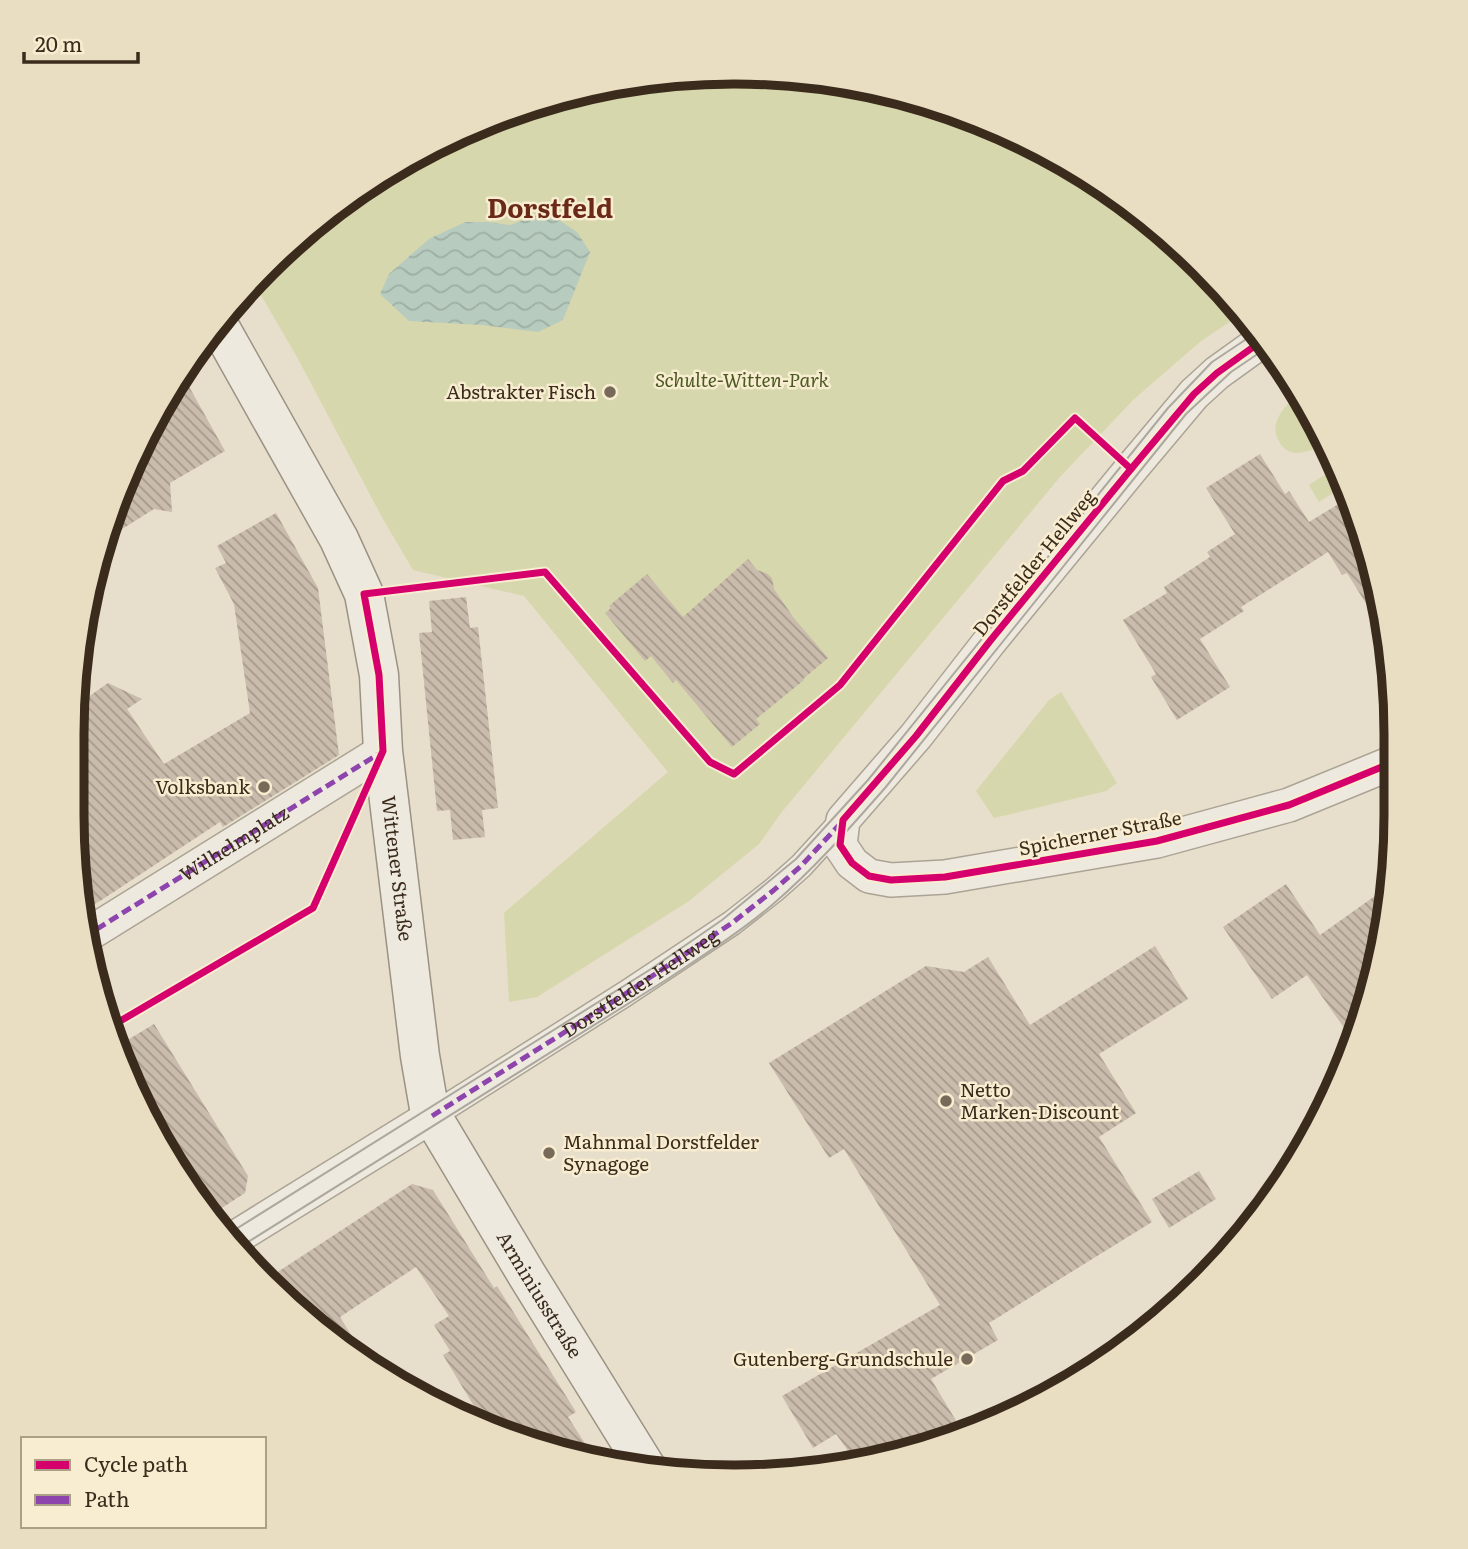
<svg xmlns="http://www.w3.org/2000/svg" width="1468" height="1549" viewBox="0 0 1468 1549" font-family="Literata,serif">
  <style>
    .green { fill: #d6d7ac }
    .water { fill: url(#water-waves) }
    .building { fill: url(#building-back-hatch) }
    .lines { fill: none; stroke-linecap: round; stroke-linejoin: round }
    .pedestrian-casing { stroke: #aba395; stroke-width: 27 }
    .minor-casing { stroke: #aba395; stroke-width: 36 }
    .secondary-casing { stroke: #9b9284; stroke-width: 41 }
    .pedestrian { stroke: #eee9de; stroke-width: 24 }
    .minor { stroke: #eee9de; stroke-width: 33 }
    .secondary { stroke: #eee9de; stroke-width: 38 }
    .tram { stroke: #ada89e; stroke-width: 2 }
    .quiet { stroke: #8e44ad; stroke-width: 5; stroke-dasharray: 10 5; stroke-linecap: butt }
    .cycleway-casing { stroke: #f8edd0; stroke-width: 11 }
    .cycleway { stroke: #d6006c; stroke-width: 7 }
    .poi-dot { fill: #776a59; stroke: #f8edd0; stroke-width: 2.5 }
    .labels { text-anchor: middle; stroke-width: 5; stroke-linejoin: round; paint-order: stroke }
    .park-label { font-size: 19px; font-style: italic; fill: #4a5921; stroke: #f8edd0 }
    .poi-label { font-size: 19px; fill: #3b2b1c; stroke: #f8edd0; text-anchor: end }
    .street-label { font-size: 19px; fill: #3b2b1c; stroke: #f8edd0 }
    .district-label { font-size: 26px; font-weight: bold; fill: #6b2918; stroke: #f8edd0 }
    .rim { fill: none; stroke: #3b2b1c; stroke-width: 9 }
  </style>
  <defs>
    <pattern id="water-waves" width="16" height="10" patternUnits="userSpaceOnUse" patternTransform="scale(1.75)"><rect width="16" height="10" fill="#b7cbbf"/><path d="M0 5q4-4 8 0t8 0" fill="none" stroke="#9eaea4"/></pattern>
    <pattern id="building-back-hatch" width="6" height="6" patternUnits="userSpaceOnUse" patternTransform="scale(1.75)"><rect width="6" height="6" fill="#cabcac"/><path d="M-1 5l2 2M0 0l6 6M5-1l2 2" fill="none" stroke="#a5998b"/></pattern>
  </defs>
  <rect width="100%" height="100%" fill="#e7decb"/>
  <g class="green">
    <polygon points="778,73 906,94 1027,140 1137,209 1232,298 1243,313 1201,341 1133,400 1059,478 781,813 759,844 689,901 537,997 509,1002 504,913 668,772 524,596 413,570 383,519 297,357 254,283 298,236 403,160 521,107 648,77"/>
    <path d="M1301,393L1308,403L1345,485L1319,502L1309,485L1329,472L1314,449C1302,453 1289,457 1280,443C1267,424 1285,404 1301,393Z"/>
    <polygon points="1061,692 1117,783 1106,791 994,818 976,791 1049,700"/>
  </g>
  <polygon class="water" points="538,215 556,218 577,232 590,252 563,320 538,332 482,325 409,321 380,294 389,274 429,239 465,222 488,222 510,225"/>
  <g class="building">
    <polygon points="182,374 225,451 170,483 172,512 154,509 103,541 140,441"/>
    <polygon points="1260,454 1285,494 1289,491 1309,522 1350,497 1361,522 1385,624 1380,626 1347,573 1342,575 1328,552 1241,607 1244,611 1200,639 1230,687 1177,720 1151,677 1156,674 1123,620 1167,593 1164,587 1210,557 1207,552 1235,534 1206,488"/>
    <polygon points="276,513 318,588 339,755 223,827 220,822 100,901 83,910 74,707 108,683 142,699 127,709 164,764 250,713 234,604 215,568 226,563 217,546"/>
    <polygon points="748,559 757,570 768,574 772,578 774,589 793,617 828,658 803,679 804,680 756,719 760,724 732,747 676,680 673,683 651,656 645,661 605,613 611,608 609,606 647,574 683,617"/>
    <polygon points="466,597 470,628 478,627 498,808 482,810 485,837 453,840 450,810 437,811 419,633 432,632 429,601"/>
    <polygon points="1286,884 1320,935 1389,886 1384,944 1354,1042 1307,975 1272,999 1223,927"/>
    <polygon points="1155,946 1188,999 1099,1054 1136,1113 1099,1137 1152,1222 989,1323 998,1340 931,1379 964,1434 947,1442 857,1463 836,1434 813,1448 782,1396 940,1305 844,1149 829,1158 769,1063 926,966 964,972 988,957 1030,1025"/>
    <polygon points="154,1024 248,1176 245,1193 211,1215 184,1183 172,1161 177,1158 143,1104 142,1105 122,1069 116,1047"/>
    <polygon points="1199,1171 1216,1199 1169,1228 1152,1199"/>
    <polygon points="412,1184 433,1190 494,1288 497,1286 576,1412 568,1417 595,1459 522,1442 486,1426 443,1355 450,1351 434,1325 449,1316 416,1267 340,1317 369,1364 297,1313 267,1279"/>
  </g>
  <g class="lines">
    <defs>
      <g id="pedestrian">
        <path id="s1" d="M432,1116L625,994L732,923L774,890L801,866L843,820"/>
      </g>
      <g id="minor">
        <polyline points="1263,340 1217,373 1194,394 1131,469 990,641 916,736 843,820 840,845 852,863 869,876 891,880 945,877 1157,841 1289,805 1394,762"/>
        <path id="s2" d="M84,937L383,751"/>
        <polyline points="233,1239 432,1116"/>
      </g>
      <g id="secondary">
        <path id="s3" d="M217,322L339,539L364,594L379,675L383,751L420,1056L429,1108L432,1116L527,1275L649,1472"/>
      </g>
    </defs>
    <use href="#pedestrian" class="pedestrian-casing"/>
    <use href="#minor" class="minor-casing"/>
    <use href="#secondary" class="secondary-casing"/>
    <use href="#pedestrian" class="pedestrian"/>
    <use href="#minor" class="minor"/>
    <use href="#secondary" class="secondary"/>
    <g class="tram">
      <polyline points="228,1234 651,969 722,920 796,859 868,780 1168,408 1212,362 1257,332"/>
      <path d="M240,1247L666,980C702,956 739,933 772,905C813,870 849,829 885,788L1186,414L1231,372L1268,347"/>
    </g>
    <g class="quiet">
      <polyline points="84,937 380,753"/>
      <polyline points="432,1116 625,994 732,923 774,890 801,866 841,823"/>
    </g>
    <defs>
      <g id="cycleway">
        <polyline points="1263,340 1217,373 1194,394 1131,469 990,641 916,736 843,820 840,845 852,863 869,876 891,880 945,877 1157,841 1289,805 1394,762"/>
        <polyline points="110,1027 313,908 383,751 379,675 364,594 545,572 710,762 734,774 840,685 1003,481 1023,471 1075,418 1131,469"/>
      </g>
    </defs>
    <use href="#cycleway" class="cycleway-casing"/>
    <use href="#cycleway" class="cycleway"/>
  </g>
  <g class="poi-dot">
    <circle cx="610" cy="392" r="7"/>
    <circle cx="264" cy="787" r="7"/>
    <circle cx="946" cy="1101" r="7"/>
    <circle cx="549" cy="1153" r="7"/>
    <circle cx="967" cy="1359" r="7"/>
  </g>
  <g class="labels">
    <g class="park-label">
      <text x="742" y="387">Schulte-Witten-Park</text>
    </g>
    <g class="poi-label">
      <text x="596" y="399">Abstrakter Fisch</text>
      <text x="250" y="794">Volksbank</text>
      <text x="960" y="1097" text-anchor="start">Netto<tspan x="960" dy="22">Marken-Discount</tspan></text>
      <text x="563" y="1149" text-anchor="start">Mahnmal Dorstfelder<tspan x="563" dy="22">Synagoge</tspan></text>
      <text x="953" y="1366">Gutenberg-Grundschule</text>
    </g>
    <g class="street-label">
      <text transform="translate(1034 563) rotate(-51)" y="7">Dorstfelder Hellweg</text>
      <text transform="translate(1100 833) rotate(-11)" y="7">Spicherner Straße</text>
      <text dy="7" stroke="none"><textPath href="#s2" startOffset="177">Wilhelmplatz</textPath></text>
      <text dy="7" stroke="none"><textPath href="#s3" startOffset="586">Wittener Straße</textPath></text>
      <text dy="7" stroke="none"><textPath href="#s1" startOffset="247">Dorstfelder Hellweg</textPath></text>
      <text dy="7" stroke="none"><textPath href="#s3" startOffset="1045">Arminiusstraße</textPath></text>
    </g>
    <g class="district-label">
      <text x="550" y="218">Dorstfeld</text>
    </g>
  </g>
  <path d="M0 0H1468V1549H0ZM734 84H734A650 650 0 0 1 1384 734V815A650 650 0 0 1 734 1465H734A650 650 0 0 1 84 815V734A650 650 0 0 1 734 84Z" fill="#e9ddc2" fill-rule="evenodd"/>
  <path class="rim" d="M734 84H734A650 650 0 0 1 1384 734V815A650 650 0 0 1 734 1465H734A650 650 0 0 1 84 815V734A650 650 0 0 1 734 84Z"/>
  <rect x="21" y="1437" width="245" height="91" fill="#f8edd0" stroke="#ac9f88" stroke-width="2"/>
  <rect x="35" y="1460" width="35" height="10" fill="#d6006c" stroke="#ac9f88" stroke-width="2"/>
  <text x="84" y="1472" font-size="21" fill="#3b2b1c">Cycle path</text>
  <rect x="35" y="1495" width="35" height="10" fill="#8e44ad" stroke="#ac9f88" stroke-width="2"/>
  <text x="84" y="1507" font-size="21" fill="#3b2b1c">Path</text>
  <path d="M24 52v10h114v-10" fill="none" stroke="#3b2b1c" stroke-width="3.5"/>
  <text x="35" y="52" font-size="21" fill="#3b2b1c" stroke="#f8edd0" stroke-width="5" paint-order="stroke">20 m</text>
</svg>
